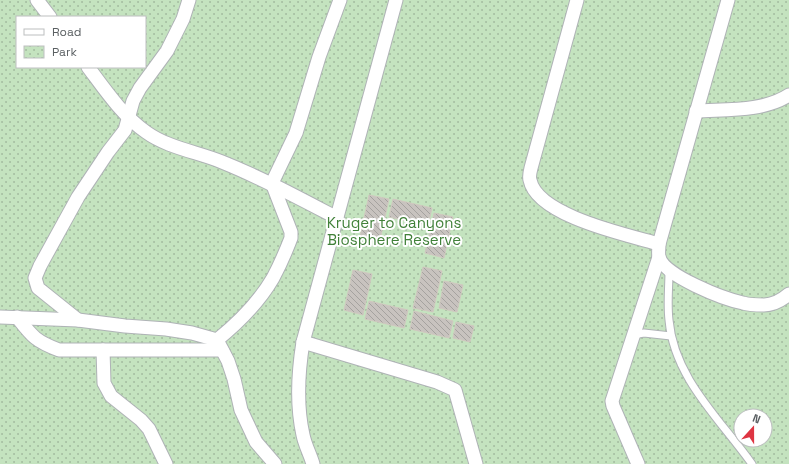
<svg xmlns="http://www.w3.org/2000/svg" width="789" height="464" viewBox="0 0 789 464" font-family="'Space Grotesk',sans-serif">
  <style>
    .park { fill: url(#park-dots); fill-rule: evenodd }
    .building { fill: url(#building-back-hatch); stroke: #d0c9c0 }
    .lines { fill: none; stroke-linecap: round; stroke-linejoin: round }
    .lane-casing { stroke: #afb3b6; stroke-width: 9 }
    .street-casing { stroke: #afb3b6; stroke-width: 15 }
    .lane { stroke: #fff; stroke-width: 7 }
    .street { stroke: #fff; stroke-width: 13 }
    .labels { text-anchor: middle; stroke-width: 4; stroke-linejoin: round; paint-order: stroke }
    .park-label { font-size: 15px; fill: #418139; stroke: #fff }
  </style>
  <defs>
    <pattern id="park-dots" width="8" height="8" patternUnits="userSpaceOnUse"><rect width="8" height="8" fill="#c4e3bf"/><path d="M2 2h.1M6 6h.1" fill="none" stroke="#a2bb9f" stroke-width="1.8" stroke-linecap="round"/></pattern>
    <pattern id="building-back-hatch" width="6" height="6" patternUnits="userSpaceOnUse"><rect width="6" height="6" fill="#c8c3bf"/><path d="M-1 5l2 2M0 0l6 6M5-1l2 2" fill="none" stroke="#a5a29f"/></pattern>
  </defs>
  <rect width="100%" height="100%" fill="#ece8e2"/>
  <path class="park" d="M0,0H789V464H0ZM17,17H145V67H17ZM741,416H765V440H741Z"/>
  <g class="building">
    <polygon points="369,195 389,199 380,240 360,236"/>
    <polygon points="393,199 432,208 428,226 389,217"/>
    <polygon points="434,213 453,217 444,258 425,253"/>
    <polygon points="423,267 442,271 433,312 413,308"/>
    <polygon points="353,270 372,274 363,315 344,310"/>
    <polygon points="444,281 463,285 457,312 439,308"/>
    <polygon points="369,301 408,310 404,328 365,319"/>
    <polygon points="414,311 453,321 449,338 410,329"/>
    <polygon points="456,322 474,326 470,342 453,338"/>
  </g>
  <g class="lines">
    <defs>
      <g id="lane">
        <path d="M669,271C669,287 667,304 669,320C674,378 720,419 752,464"/>
        <polyline points="633,335 644,333 671,336"/>
      </g>
      <g id="street">
        <polyline points="37,0 50,17"/>
        <path d="M577,0L531,168C530,172 529,177 530,180C537,216 628,235 659,244C659,248 658,253 659,257C664,276 724,299 743,303C749,305 758,305 764,305C774,305 782,300 789,294"/>
        <path d="M88,67C106,91 122,115 146,132C168,148 198,152 222,162C262,178 299,198 337,218"/>
        <path d="M696,111C726,109 763,112 789,95"/>
        <polyline points="659,244 728,0"/>
        <polyline points="0,317 78,320 125,326 166,329 192,333 217,340 228,361 234,379 241,410 256,442 275,464"/>
        <path d="M17,317C32,336 35,341 59,350H222"/>
        <polyline points="78,320 38,288 35,278 40,266 78,197 108,152 125,130 133,101 140,88 167,51 183,19 189,0"/>
        <path d="M217,340C238,323 259,302 273,278C280,265 286,251 291,238V232L272,183L296,133L319,57L340,0"/>
        <polyline points="303,342 437,382 455,390 476,464"/>
        <polyline points="103,350 104,383 111,396 141,420 149,429 166,464"/>
        <path d="M313,464C310,454 305,445 303,435C296,404 298,373 303,342L396,0"/>
        <polyline points="638,464 613,406 612,401 659,257"/>
      </g>
    </defs>
    <use href="#lane" class="lane-casing"/>
    <use href="#street" class="street-casing"/>
    <use href="#lane" class="lane"/>
    <use href="#street" class="street"/>
  </g>
  <g class="labels">
    <g class="park-label">
      <text x="394" y="228">Kruger to Canyons<tspan x="394" dy="17">Biosphere Reserve</tspan></text>
    </g>
  </g>
  <rect x="16" y="16" width="130" height="52" fill="#ffffff" stroke="#bdbfc0"/>
  <rect x="24" y="29" width="20" height="6" fill="#ffffff" stroke="#bdbfc0"/>
  <text x="52" y="36" font-size="12" fill="#5a5f62">Road</text>
  <rect x="24" y="46" width="20" height="12" fill="url(#park-dots)" stroke="#bdbfc0"/>
  <text x="52" y="56" font-size="12" fill="#5a5f62">Park</text>
  <g transform="translate(753 428) rotate(21)"><circle r="19" fill="#ffffff" stroke="#bdbfc0"/>
  <path d="M0-3L7 15L0 10L-7 15Z" fill="#de3542"/>
  <text y="-6" font-size="11" font-weight="bold" text-anchor="middle" fill="#5a5f62">N</text>
  </g>
</svg>
